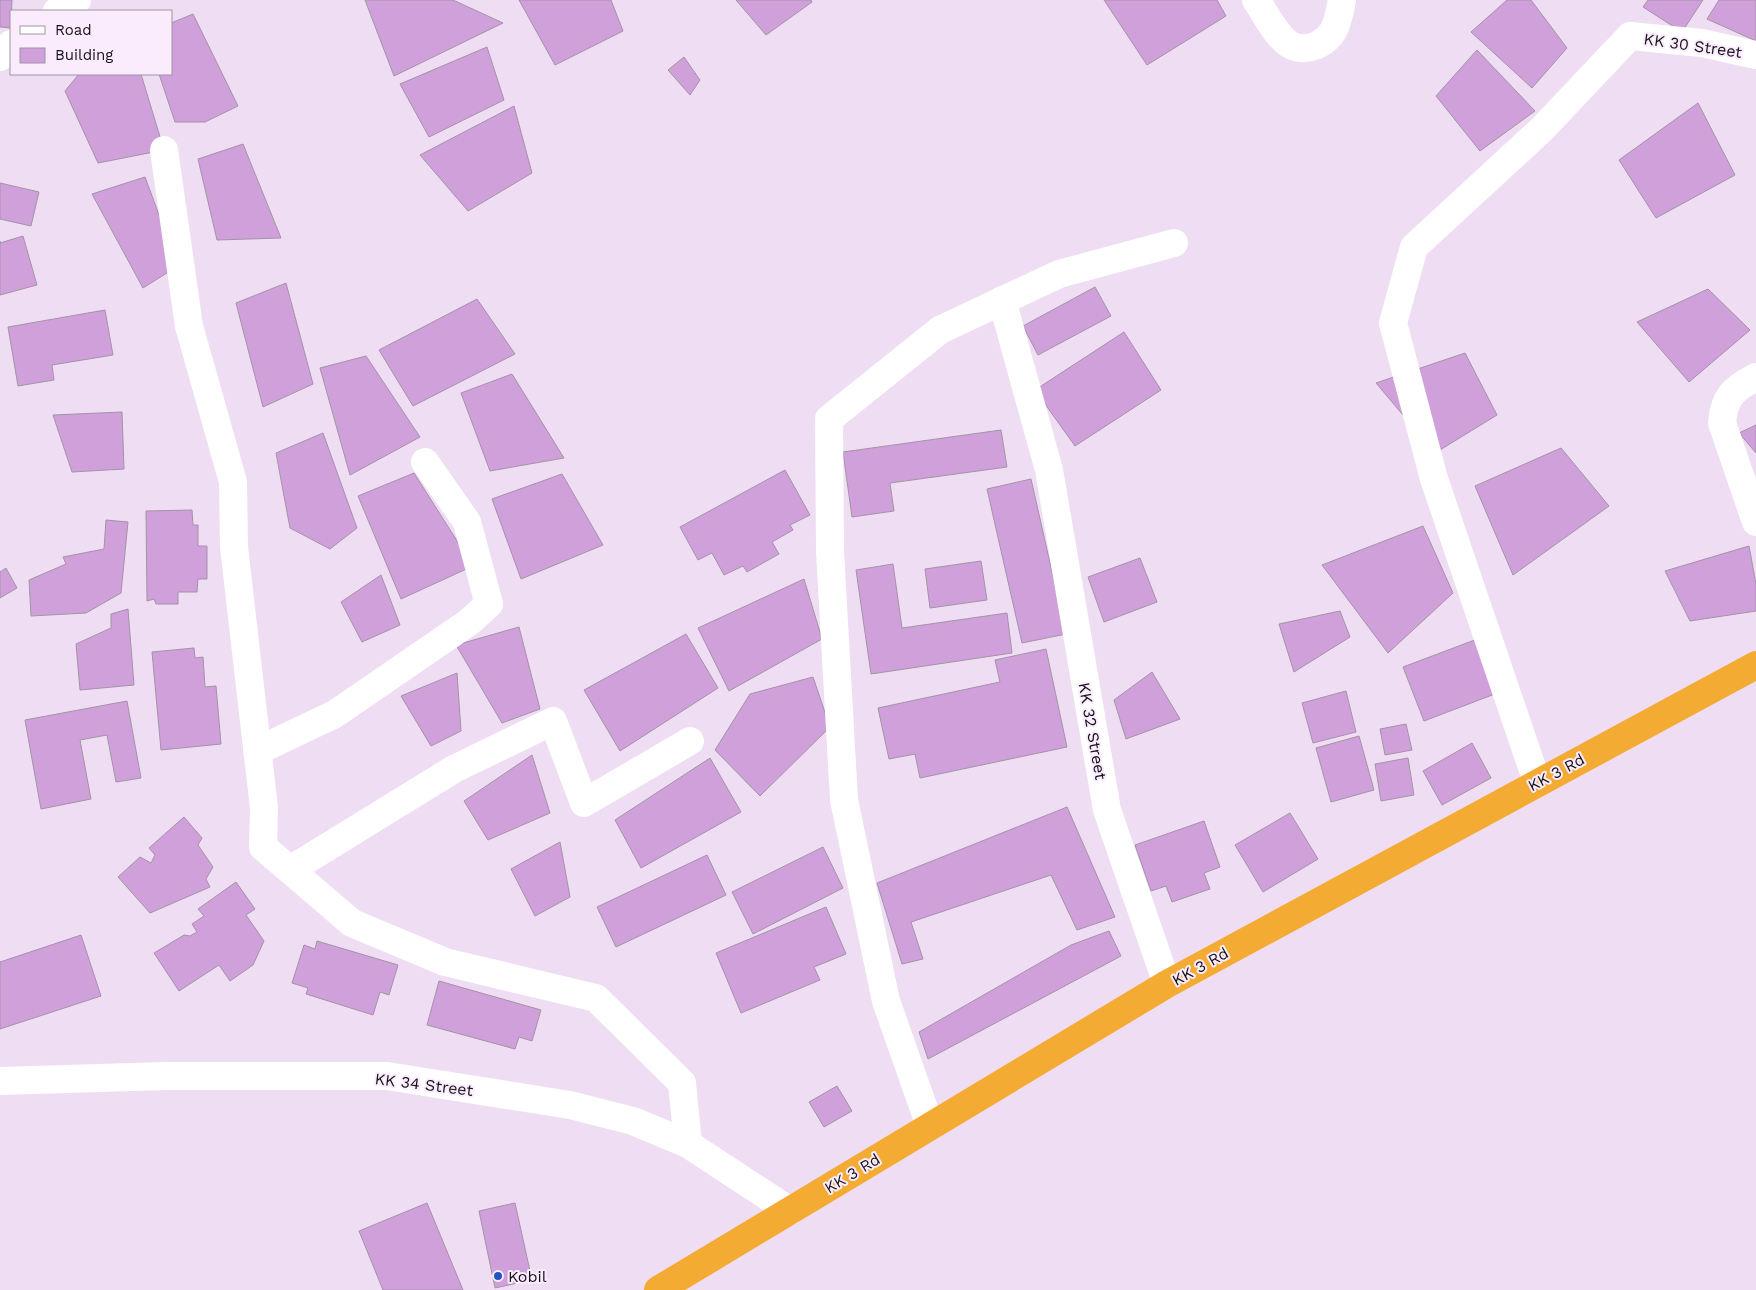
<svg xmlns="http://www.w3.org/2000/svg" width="1756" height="1290" viewBox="0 0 1756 1290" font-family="'Work Sans',sans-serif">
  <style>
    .building { fill: #d0a0db; stroke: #a393a7 }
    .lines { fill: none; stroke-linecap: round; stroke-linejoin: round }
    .minor { stroke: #fff; stroke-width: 28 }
    .highway { stroke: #f3ab33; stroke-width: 28 }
    .poi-dot { fill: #2353c1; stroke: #faecfd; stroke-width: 2 }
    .labels { text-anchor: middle; stroke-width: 4; stroke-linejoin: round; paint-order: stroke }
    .street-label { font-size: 16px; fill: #171119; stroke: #faecfd }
    .poi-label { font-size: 16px; fill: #171119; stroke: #faecfd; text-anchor: start }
  </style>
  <rect width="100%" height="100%" fill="#efddf3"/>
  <g class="building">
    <polygon points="0,0 12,0 11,28 0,27"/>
    <polygon points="365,0 453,0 503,23 394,76"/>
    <polygon points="519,0 611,0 623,31 555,65"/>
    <polygon points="736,0 811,0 812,2 766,35"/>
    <polygon points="1104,0 1217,0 1226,16 1147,65"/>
    <polygon points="1507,0 1531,0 1567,48 1532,88 1471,32"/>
    <polygon points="1648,0 1703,0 1682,32 1643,7"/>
    <polygon points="1719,0 1756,0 1756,41 1707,19"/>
    <polygon points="193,14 238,106 205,122 175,122 159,74 171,74 171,23"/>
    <polygon points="487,47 504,100 429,137 400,84"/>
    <polygon points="1477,50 1535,111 1480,151 1436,96"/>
    <polygon points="684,57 700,80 690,95 668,70"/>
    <polygon points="79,74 141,74 164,150 98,163 65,91"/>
    <polygon points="1698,103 1735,175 1656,218 1619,160"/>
    <polygon points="514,106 532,173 468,211 420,155"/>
    <polygon points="243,144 281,238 217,240 198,159"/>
    <polygon points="145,177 178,266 143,288 92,194"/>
    <polygon points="0,183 39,192 31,226 0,219"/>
    <polygon points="23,236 37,285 0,295 0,241 0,243"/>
    <polygon points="286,283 313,384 263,407 236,303"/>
    <polygon points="1095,287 1111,316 1038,355 1023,326"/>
    <polygon points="1708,289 1750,330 1689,382 1637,322"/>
    <polygon points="477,299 515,354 413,406 379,350"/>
    <polygon points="105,310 113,355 52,365 54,380 18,386 8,327"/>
    <polygon points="1124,332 1161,390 1075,446 1035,390"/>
    <polygon points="1465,353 1497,415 1435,453 1376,383"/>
    <polygon points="366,356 420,437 350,475 320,368"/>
    <polygon points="512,374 564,458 490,471 461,393"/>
    <polygon points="122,412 124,469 72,472 53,415"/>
    <polygon points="1756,425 1756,453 1739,433"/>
    <polygon points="1001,430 1007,467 890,483 894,511 852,517 843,452"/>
    <polygon points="323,433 357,528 330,549 290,528 276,453"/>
    <polygon points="1561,448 1609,506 1513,575 1475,486"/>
    <polygon points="785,470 810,515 790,525 793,530 772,542 779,554 747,572 743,566 724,575 712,553 698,560 680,527"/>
    <polygon points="414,473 473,566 401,599 358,496"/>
    <polygon points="562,474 603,545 521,579 492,499"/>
    <polygon points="1031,479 1066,634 1022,643 987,489"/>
    <polygon points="192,510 193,525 198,525 198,546 207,546 207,579 198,579 197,592 178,592 178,604 156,604 154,599 147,601 146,511"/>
    <polygon points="106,520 128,522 121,593 86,613 31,616 29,580 66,564 63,557 104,549"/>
    <polygon points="1423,526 1453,593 1388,653 1322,565"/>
    <polygon points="1749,546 1756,584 1756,611 1690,621 1665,571"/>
    <polygon points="1140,558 1157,602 1104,622 1088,577"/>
    <polygon points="981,561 987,600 930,608 925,569"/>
    <polygon points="893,564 902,628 1007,613 1012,653 871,674 856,570"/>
    <polygon points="6,568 17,588 0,598 0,572"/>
    <polygon points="381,575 400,625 362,642 341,602"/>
    <polygon points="804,579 822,639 729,691 698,628"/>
    <polygon points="128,609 134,685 80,690 76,644 111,628 111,614"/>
    <polygon points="1340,611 1350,637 1294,672 1279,624"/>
    <polygon points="519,627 540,709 502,723 456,645"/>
    <polygon points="686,634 718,688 620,751 584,690"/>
    <polygon points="1480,638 1500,692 1424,721 1403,667"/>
    <polygon points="194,648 195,658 203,657 205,687 216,686 221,744 161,750 152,652"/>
    <polygon points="1046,649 1067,747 920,778 915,754 889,759 878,708 1000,682 995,660"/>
    <polygon points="1152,672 1180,719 1126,739 1114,700"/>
    <polygon points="457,673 461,731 431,746 401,696"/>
    <polygon points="813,677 830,727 760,796 715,750 750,694"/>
    <polygon points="1346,691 1356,732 1313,743 1302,703"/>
    <polygon points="127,701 141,778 116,782 107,735 80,740 91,799 41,809 25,720"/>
    <polygon points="1406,724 1412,750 1385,755 1380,729"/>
    <polygon points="1359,736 1374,790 1331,802 1316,748"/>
    <polygon points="1472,743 1491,778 1442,805 1423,771"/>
    <polygon points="532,755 550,813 488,840 464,801"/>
    <polygon points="710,758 741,812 641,868 615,820"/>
    <polygon points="1408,758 1414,795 1381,801 1375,764"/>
    <polygon points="1067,807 1115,917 1077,930 1051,875 911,922 923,959 902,964 877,883"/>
    <polygon points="1290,813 1318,859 1263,892 1235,845"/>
    <polygon points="184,817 202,838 198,845 213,867 206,879 210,887 150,913 118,877 140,857 151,863 155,855 149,848"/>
    <polygon points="1204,821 1220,867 1204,873 1210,889 1172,902 1166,886 1151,891 1135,845"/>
    <polygon points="560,842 570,897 535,916 511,869"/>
    <polygon points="823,847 843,888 753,934 732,892"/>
    <polygon points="707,855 726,895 616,947 597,907"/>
    <polygon points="236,882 255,909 246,915 264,941 253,965 230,981 219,965 179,991 154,953 184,935 190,936 197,932 192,924 204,916 198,909"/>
    <polygon points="826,907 846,954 814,967 820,980 741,1013 716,953"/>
    <polygon points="1109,931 1121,956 928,1059 919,1032 1071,945"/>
    <polygon points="81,935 101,996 0,1029 0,962"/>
    <polygon points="317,941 398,965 389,995 380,992 373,1015 306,994 308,988 292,983 304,945 315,949"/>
    <polygon points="439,981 541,1010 532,1041 519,1037 515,1049 427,1025"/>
    <polygon points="837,1086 852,1111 824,1127 809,1102"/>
    <polygon points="427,1203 463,1290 383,1290 359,1231"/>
    <polygon points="515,1203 532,1280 495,1288 479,1211"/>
  </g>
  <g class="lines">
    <g class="minor">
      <path d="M1256,0C1265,13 1276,36 1289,44C1305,55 1329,43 1335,27C1339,18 1340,9 1342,0"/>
      <polyline points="57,11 77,0"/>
      <polyline points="0,57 11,44"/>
      <polyline points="164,150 189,326 233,482 234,547 264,808 263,847 352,923 445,962 596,998 682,1083 688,1144"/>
      <polyline points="1002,300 1049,470 1107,810 1167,984"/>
      <path d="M1756,377C1733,389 1724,397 1722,423L1756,522"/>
      <polyline points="257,751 335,714 469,622 489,604 467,522 425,462"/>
      <polyline points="1537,782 1434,479 1393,323 1414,247 1542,129 1630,36 1702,43 1756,55"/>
      <polyline points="290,870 454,769 553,721 584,803 690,741"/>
      <polyline points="0,1081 166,1076 387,1076 570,1105 633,1121 688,1144 790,1211"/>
      <polyline points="930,1126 886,1001 844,800 830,551 829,419 940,330 1059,274 1174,243"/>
    </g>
    <polyline class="highway" points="658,1290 1167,984 1756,665"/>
  </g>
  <circle class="poi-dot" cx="498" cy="1276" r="5"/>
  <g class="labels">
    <g class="street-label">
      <text transform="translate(1693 45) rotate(8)" y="6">KK 30 Street</text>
      <text transform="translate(1093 731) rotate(80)" y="6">KK 32 Street</text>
      <text transform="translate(1556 772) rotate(-28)" y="6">KK 3 Rd</text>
      <text transform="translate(1200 966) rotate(-29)" y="6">KK 3 Rd</text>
      <text transform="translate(424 1084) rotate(7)" y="6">KK 34 Street</text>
      <text transform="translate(852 1173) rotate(-31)" y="6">KK 3 Rd</text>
    </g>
    <g class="poi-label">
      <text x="508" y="1282">Kobil</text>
    </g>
  </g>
  <rect x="10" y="10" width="162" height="65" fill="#faecfd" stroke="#9f94a2"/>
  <rect x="20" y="26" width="25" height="8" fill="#ffffff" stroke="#9f94a2"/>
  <text x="55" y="35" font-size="15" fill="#171119">Road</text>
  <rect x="20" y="48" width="25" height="15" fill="#d0a0db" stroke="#9f94a2"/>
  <text x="55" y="60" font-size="15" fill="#171119">Building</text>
</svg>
